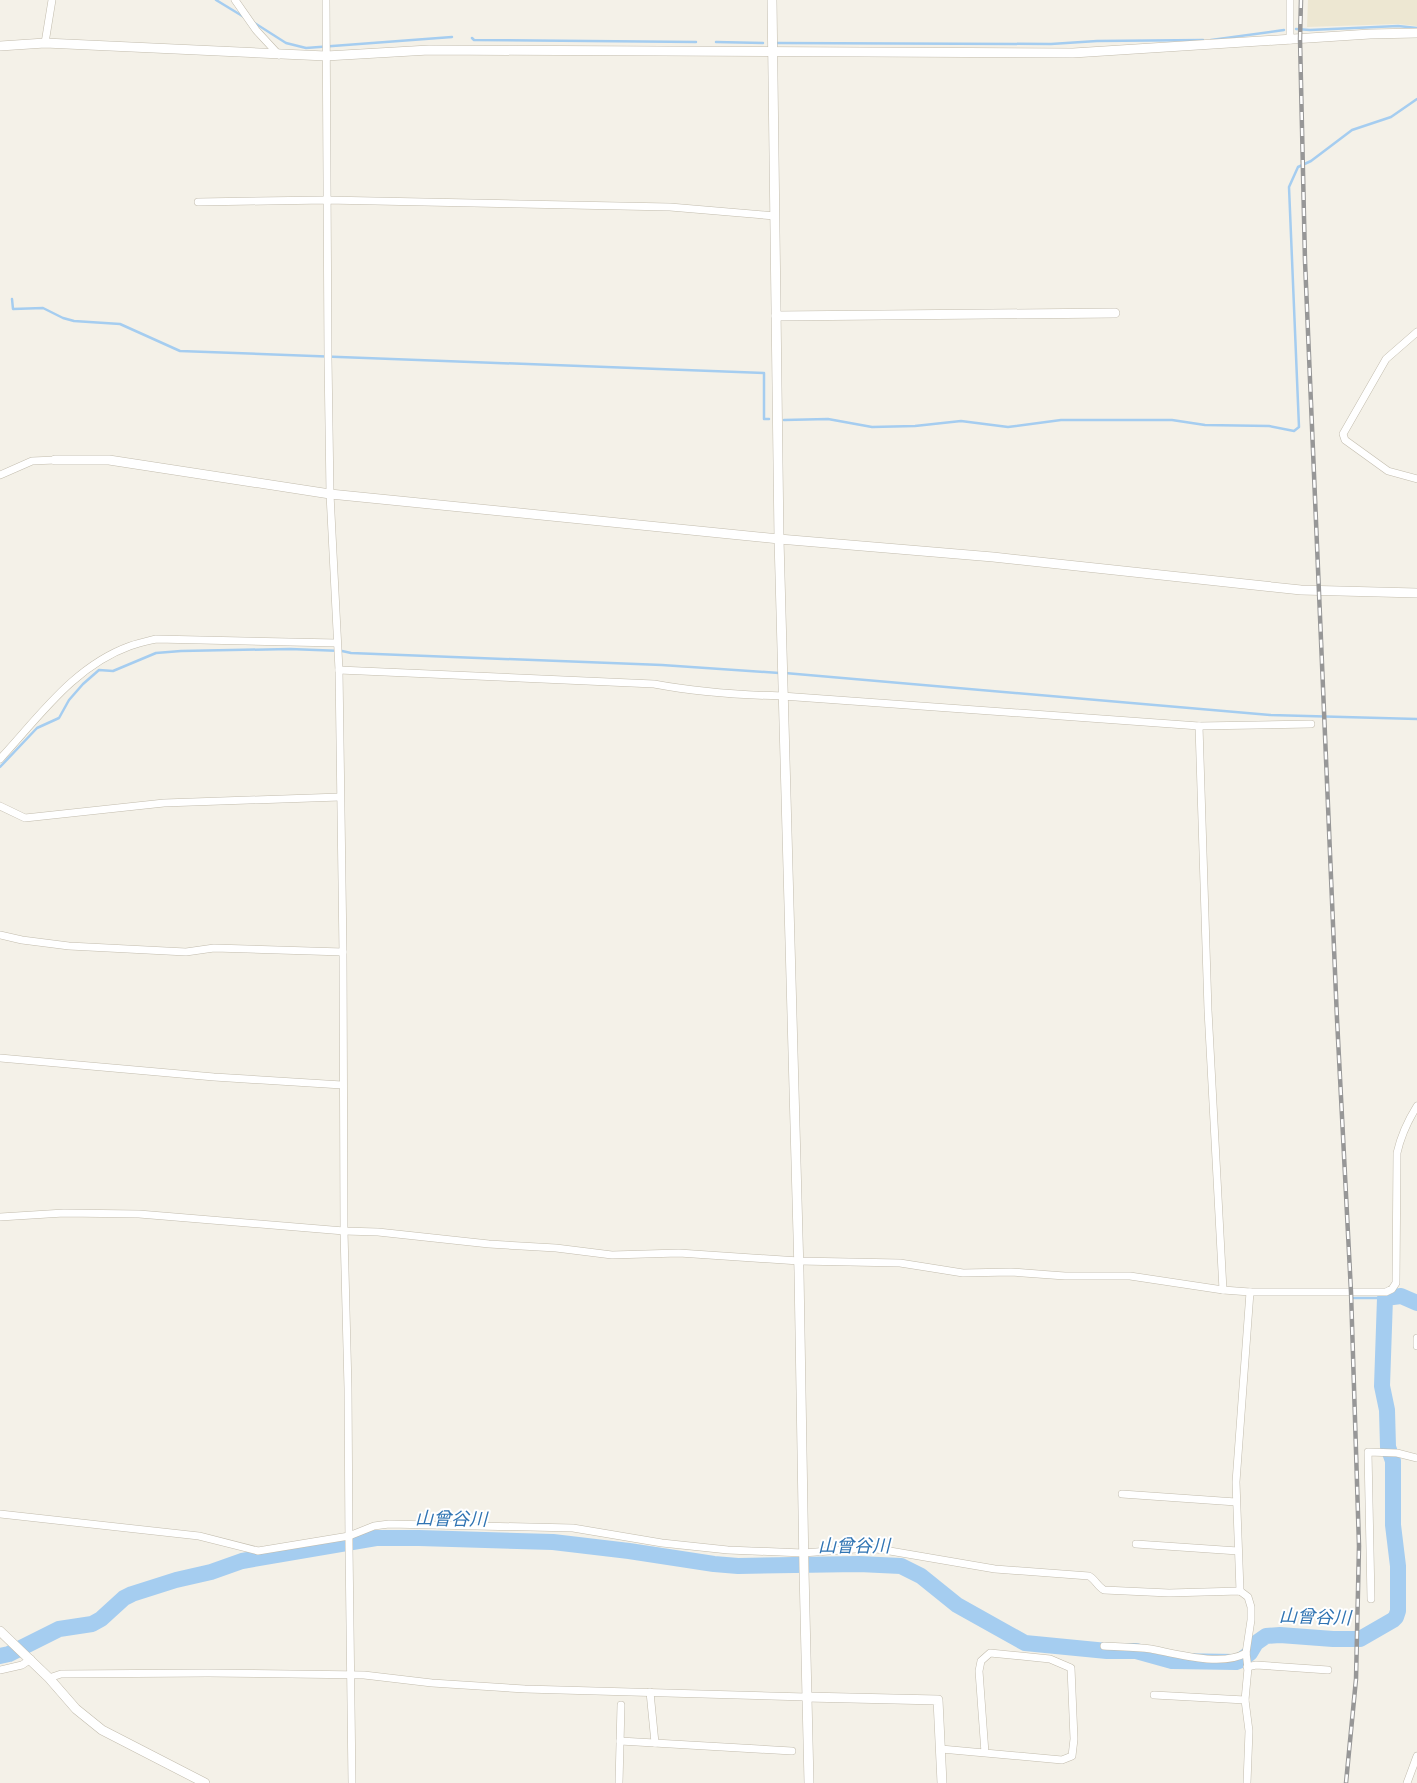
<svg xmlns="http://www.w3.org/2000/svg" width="1417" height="1783" viewBox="0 0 1417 1783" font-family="'Noto Sans','Noto Sans JP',sans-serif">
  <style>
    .education { fill: #ede7d2 }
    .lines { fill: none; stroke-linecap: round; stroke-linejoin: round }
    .stream { stroke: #a5cdf0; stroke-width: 2.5 }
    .river { stroke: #a5cdf0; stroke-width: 16 }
    .minor-casing { stroke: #c2bcad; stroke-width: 8 }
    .tertiary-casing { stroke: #c2bcad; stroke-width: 10 }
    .minor { stroke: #fff; stroke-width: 7 }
    .tertiary { stroke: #fff; stroke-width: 9 }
    .rail-casing { stroke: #979797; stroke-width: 4.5 }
    .rail { stroke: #fff; stroke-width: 2.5; stroke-dasharray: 8; stroke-linecap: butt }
    .labels { text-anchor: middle; stroke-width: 4; stroke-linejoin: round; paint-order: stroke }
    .water-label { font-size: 18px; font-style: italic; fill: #3074b3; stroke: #fff }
  </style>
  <rect width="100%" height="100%" fill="#f4f1e8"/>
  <polygon class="education" points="1308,0 1417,0 1417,26 1397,24 1307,27"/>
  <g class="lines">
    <g class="stream">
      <polyline points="216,0 244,17"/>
      <polyline points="253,22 286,43 306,48 452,37"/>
      <polyline points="1296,29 1310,30 1398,26 1417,28"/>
      <polyline points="472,38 474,40 696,42"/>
      <polyline points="1211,40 1284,30"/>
      <polyline points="716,42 763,43"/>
      <polyline points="777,43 1051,44 1097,41 1203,40"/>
      <polyline points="12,299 13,309 43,308 63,318 74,321 120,324 180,351 764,373 764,419 769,419"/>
      <polyline points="784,420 828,419 872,427 915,426 961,421 1008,427 1061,420 1172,420 1205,425 1269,426 1294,431 1299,427 1289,187 1298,167 1311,161 1352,130 1391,117 1417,99"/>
      <polyline points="785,673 1270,715 1417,719"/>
      <polyline points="0,767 37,728 59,718 69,700 83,684 99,670 113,671 156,653 181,651 290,649 342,651 351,653 662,665 779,673"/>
      <polyline points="1354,1298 1385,1298"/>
    </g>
    <polyline class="river" points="0,1656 9,1654 59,1629 92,1624 101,1619 124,1598 132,1594 176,1580 211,1572 242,1561 376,1538 419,1538 553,1542 629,1551 714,1564 738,1566 859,1564 901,1566 921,1576 957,1605 1025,1643 1107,1651 1136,1651 1172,1661 1236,1662 1241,1660 1250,1653 1256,1643 1266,1636 1280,1635 1333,1639 1360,1639 1393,1620 1396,1617 1398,1611 1398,1566 1393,1525 1393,1461 1388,1447 1387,1410 1382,1386 1385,1298 1401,1296 1417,1303"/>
    <defs>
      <g id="minor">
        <polyline points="235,0 256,30 279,55"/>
        <polyline points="326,0 328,358 330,494 339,670 343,952 344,1231 348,1388 349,1546 352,1783"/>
        <polyline points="1290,40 1290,0"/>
        <polyline points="45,43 52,0"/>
        <polyline points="198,202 326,200 670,207 775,216"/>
        <polyline points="1417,332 1386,359 1343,434 1345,440 1388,471 1417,479"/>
        <polyline points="0,475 32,461 55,460"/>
        <path d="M339,670L654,684C697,692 738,695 782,696L1199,726L1311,724"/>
        <polyline points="1199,726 1208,1010 1223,1290"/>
        <path d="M0,759C39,717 74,666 130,646C139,643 148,641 156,639L337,643"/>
        <polyline points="0,806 25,818 164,803 340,797"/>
        <polyline points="0,935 22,940 69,946 186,952 214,948 343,952"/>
        <polyline points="0,1058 214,1077 342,1085"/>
        <path d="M0,1217L64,1213L139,1214L344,1231L378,1232L489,1244L556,1248L612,1255L679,1253L799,1261L900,1263L963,1273L1011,1272L1065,1276H1130L1223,1290L1250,1292H1386L1392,1289L1396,1283L1397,1153C1401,1135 1407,1122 1417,1106"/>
        <polyline points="1417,1338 1417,1346"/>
        <polyline points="1122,1494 1236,1502"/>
        <path d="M0,1514L199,1536L258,1551L349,1536L374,1526L389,1524L573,1528L662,1543L728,1550L803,1553L868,1548L884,1550L995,1569L1089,1576C1095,1579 1097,1586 1104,1590L1169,1593L1240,1591L1248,1597L1251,1607V1620L1246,1653L1248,1668L1245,1700L1249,1731L1247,1783"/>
        <polyline points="1136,1544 1238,1551"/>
        <polyline points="1240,1591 1236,1482 1250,1292"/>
        <polyline points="1371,1599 1368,1452 1397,1453 1417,1458"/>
        <path d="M1104,1646C1120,1647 1135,1647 1151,1649C1177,1654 1222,1667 1246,1653"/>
        <polyline points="1247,1667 1256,1665 1328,1670"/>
        <polyline points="0,1670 22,1665 31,1659"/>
        <polyline points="49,1678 61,1674 208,1673 364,1675 432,1683 525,1689 806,1697"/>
        <polyline points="650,1692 655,1743"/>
        <polyline points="1154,1695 1245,1700"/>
        <polyline points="620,1741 792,1751"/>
        <polyline points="941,1749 1062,1760 1072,1756 1074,1739 1071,1668 1050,1659 990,1653 981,1661 979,1671 985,1753"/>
        <polyline points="619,1783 621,1705"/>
        <polyline points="1407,1783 1417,1756"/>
      </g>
      <g id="tertiary">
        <polyline points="772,0 779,539 799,1272 804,1570 809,1783"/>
        <polyline points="0,46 45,43 326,56 429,50 1073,53 1370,34 1417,33"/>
        <polyline points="776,316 1115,313"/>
        <polyline points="55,460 109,460 330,494 779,539 993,557 1301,590 1417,593"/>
        <polyline points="0,1631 49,1678 76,1709 102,1730 205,1783"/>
        <polyline points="806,1697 938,1700 942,1783"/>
      </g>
    </defs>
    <use href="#minor" class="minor-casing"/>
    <use href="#tertiary" class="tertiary-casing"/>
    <use href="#minor" class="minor"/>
    <use href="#tertiary" class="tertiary"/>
    <defs>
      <polyline id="rail" points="1301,0 1300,39 1305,261 1337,1019 1351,1292 1359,1546 1356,1679 1346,1783"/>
    </defs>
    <use href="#rail" class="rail-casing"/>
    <use href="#rail" class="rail"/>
  </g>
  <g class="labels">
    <g class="water-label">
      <text transform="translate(451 1519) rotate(1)" y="6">山曾谷川</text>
      <text x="854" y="1552">山曾谷川</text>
      <text transform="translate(1315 1617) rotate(2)" y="6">山曾谷川</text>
    </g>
  </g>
</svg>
